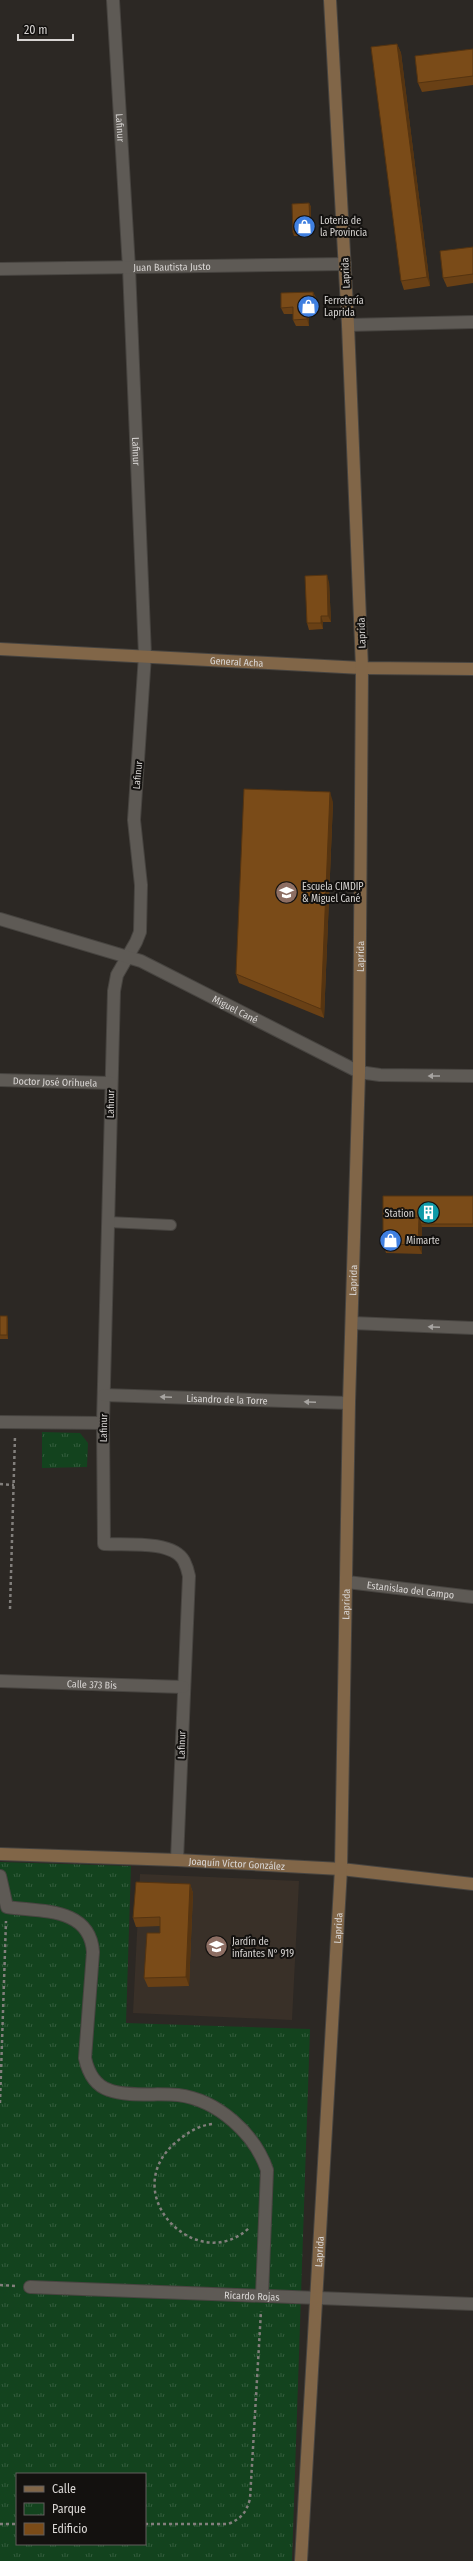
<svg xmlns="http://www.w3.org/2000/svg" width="473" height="2561" viewBox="0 0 473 2561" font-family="'Fira Sans Condensed',sans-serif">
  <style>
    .built { fill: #393028 }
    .park { fill: url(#park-tufts); fill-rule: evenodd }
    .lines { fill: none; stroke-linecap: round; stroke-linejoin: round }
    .lane-casing { stroke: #474440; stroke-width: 12 }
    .street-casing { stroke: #474440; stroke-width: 14 }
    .secondary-casing { stroke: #474440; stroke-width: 14 }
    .path { stroke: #827f7c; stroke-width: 2.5; stroke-dasharray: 3 3; stroke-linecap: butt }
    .lane { stroke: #5e5a55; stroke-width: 10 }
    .street { stroke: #5e5a55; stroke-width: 12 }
    .secondary { stroke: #816648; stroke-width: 12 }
    .wall { fill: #694015 }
    .shaded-wall { fill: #553411 }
    .building { fill: #7a4b18; stroke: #553411 }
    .oneway { fill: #a7a4a1 }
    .labels { text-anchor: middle; stroke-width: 4; stroke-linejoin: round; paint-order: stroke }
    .street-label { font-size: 10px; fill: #d8d5d3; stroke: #13110f }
    .poi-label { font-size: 10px; fill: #d8d5d3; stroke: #13110f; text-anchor: start }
  </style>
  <defs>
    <pattern id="park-tufts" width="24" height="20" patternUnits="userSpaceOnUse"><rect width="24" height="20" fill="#13431e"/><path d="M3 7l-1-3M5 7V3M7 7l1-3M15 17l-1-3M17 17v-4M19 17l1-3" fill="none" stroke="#355d3e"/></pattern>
  </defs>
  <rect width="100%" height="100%" fill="#2c2824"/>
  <polygon class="built" points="140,1874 299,1881 292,2020 133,2013"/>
  <g class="park">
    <polygon points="42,1432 80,1433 88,1443 87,1467 42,1468"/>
    <path d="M0,1862L131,1866L126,2023L310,2029L292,2561H0ZM17,2474H145V2544H17Z"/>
  </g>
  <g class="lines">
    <defs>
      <polyline id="lane" points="108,1222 171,1225"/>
      <g id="street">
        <path id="s1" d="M113,0L129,268L145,655L134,820L141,885L140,932L136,942L117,975L114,991L103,1423L104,1544C125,1545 173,1540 184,1561C186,1565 188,1571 189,1576L177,1860"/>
        <path id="s2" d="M0,269L345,264"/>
        <polyline points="348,325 473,322"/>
        <path id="s3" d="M0,919L141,961L359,1072L380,1075L473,1076"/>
        <path id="s4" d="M0,1080L111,1083"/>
        <polyline points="352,1323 473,1328"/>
        <path id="s5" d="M104,1395L349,1403"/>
        <polyline points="0,1422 103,1423"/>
        <path id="s6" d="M347,1582L473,1597"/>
        <path id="s7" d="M0,1681L183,1687"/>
        <path d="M0,1876L7,1907C41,1912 90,1907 93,1952L85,2058C88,2072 94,2085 109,2090C127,2097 158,2093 178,2095C218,2100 255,2134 267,2170L262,2295"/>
        <path id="s8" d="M30,2287L473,2304"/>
      </g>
      <g id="secondary">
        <path id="s9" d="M0,649L362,668L473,669"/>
        <path id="s10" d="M0,1854L177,1860L341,1869L473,1884"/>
        <path id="s11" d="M301,2561L341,1869L349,1403L359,1072L362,668L348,325L330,0"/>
      </g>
    </defs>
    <use href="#lane" class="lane-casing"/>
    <use href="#street" class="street-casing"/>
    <use href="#secondary" class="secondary-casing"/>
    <g class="path">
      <polyline points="0,1484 14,1485"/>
      <polyline points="10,1609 15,1436"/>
      <polyline points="0,2103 6,1921"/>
      <path d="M212,2124C197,2126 187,2133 175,2143C116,2195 198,2276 249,2228"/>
      <polyline points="0,2285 16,2286"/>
      <polyline points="0,2524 17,2524"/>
      <path d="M145,2524H228C241,2519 246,2513 250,2499L261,2311"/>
    </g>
    <use href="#lane" class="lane"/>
    <use href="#street" class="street"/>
    <use href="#secondary" class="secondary"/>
  </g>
  <g class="wall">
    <polygon points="397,44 401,53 430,286 404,290 401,281"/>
    <polygon points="473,49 473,85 422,92 418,83"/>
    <polygon points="309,203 311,207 311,227 303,236 294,236 293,233"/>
    <polygon points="473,247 473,283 447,287 443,278"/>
    <polygon points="313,292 316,298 316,312 309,313 309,326 296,326 293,320 293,314 284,314 281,308"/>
    <polygon points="329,582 331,622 323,622 323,629 309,630 307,623"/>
    <polygon points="333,802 324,1018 239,983 236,974"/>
    <polygon points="473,1196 473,1227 422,1227 422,1254 386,1253 383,1244"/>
    <polygon points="0,1316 8,1319 8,1339 0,1339"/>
    <polygon points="190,1884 193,1893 189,1986 148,1987 144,1978 160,1933 160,1926 136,1927 133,1918"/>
  </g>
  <g class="shaded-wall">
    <polygon points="397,44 401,53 430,286 427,277"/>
    <polygon points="309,203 311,207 311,227 303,236 301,233"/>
    <polygon points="313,292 316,298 316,312 314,306"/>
    <polygon points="306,306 309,313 309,326 307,319"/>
    <polygon points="327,575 329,582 331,622 328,616"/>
    <polygon points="321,616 323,622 323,629 321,623"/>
    <polygon points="330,792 333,802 324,1018 321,1009"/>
    <polygon points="419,1218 422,1227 422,1254 418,1245"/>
    <polygon points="7,1316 8,1319 8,1339 7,1335"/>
    <polygon points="190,1884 193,1893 189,1986 186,1977"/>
  </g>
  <g class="building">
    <polygon points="397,44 427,277 401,281 371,47"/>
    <polygon points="473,49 473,76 418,83 415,56"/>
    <polygon points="309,203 310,224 301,233 293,233 292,204"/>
    <polygon points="473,247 473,274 443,278 440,251"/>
    <polygon points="313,292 314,306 306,306 307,319 293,320 293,307 281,308 281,293"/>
    <polygon points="327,575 328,616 321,616 321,623 307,623 305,576"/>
    <polygon points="244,789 330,792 321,1009 236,974"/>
    <polygon points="383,1196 473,1196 473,1224 421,1224 419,1218 383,1218"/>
    <polygon points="383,1218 419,1218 418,1245 383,1244"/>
    <rect x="0" y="1316" width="7" height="19"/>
    <polygon points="136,1882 190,1884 186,1977 144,1978 147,1933 160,1933 160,1917 133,1918"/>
  </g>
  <defs><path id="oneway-solid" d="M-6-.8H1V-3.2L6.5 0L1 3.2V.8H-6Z"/></defs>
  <g class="oneway">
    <use href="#oneway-solid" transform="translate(434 1076) rotate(-180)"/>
    <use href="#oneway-solid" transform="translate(434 1327) rotate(-177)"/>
    <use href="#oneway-solid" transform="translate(166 1397) rotate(-178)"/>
    <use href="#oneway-solid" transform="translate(310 1402) rotate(-178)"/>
  </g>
  <defs>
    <symbol id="shop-disc" viewBox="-11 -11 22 22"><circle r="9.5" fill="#3f7fe0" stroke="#13110f"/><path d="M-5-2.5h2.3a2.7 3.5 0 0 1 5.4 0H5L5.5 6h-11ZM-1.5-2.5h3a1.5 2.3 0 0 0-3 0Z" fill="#fff"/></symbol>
    <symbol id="school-disc" viewBox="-11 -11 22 22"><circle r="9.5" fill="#8d6e63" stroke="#13110f"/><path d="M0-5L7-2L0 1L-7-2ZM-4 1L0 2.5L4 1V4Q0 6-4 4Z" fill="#fff"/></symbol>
    <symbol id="building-disc" viewBox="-11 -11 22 22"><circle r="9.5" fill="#0f9aa8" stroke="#13110f"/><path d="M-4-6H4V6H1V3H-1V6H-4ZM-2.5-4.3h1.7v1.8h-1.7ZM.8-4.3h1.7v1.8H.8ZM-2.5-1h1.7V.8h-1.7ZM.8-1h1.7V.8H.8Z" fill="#fff"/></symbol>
  </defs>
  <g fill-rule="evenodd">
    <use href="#shop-disc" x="292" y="214" width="25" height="25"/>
    <use href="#shop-disc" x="296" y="294" width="25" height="25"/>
    <use href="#school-disc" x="274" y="880" width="25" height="25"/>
    <use href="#building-disc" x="416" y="1200" width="25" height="25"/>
    <use href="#shop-disc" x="378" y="1228" width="25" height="25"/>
    <use href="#school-disc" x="204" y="1934" width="25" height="25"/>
  </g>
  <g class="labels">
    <g class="street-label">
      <text dy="4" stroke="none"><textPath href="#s1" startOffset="128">Lafinur</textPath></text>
      <text dy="4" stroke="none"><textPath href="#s2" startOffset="172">Juan Bautista Justo</textPath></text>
      <text transform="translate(345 273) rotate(-93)" y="4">Laprida</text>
      <text dy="4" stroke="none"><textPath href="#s1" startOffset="452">Lafinur</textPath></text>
      <text transform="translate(361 633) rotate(-92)" y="4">Laprida</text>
      <text dy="4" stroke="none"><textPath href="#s9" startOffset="237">General Acha</textPath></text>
      <text transform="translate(137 775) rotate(-85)" y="4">Lafinur</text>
      <text dy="4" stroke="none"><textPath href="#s11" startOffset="1606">Laprida</textPath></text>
      <text dy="4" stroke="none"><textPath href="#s3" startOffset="253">Miguel Cané</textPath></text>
      <text dy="4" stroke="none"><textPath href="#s4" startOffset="55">Doctor José Orihuela</textPath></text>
      <text transform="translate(110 1104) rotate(-89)" y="4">Lafinur</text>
      <text dy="4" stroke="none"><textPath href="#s11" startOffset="1282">Laprida</textPath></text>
      <text dy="4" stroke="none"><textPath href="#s5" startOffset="123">Lisandro de la Torre</textPath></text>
      <text transform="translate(103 1428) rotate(-89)" y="4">Lafinur</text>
      <text dy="4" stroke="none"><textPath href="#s6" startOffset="64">Estanislao del Campo</textPath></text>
      <text dy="4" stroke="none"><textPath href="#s11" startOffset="958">Laprida</textPath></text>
      <text dy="4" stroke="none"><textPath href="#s7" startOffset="92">Calle 373 Bis</textPath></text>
      <text transform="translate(181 1745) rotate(-88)" y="4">Lafinur</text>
      <text dy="4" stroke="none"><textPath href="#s10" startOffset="237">Joaquín Víctor González</textPath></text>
      <text dy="4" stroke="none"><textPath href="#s11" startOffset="634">Laprida</textPath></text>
      <text dy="4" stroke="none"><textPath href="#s11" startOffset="310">Laprida</textPath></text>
      <text dy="4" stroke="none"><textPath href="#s8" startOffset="222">Ricardo Rojas</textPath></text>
    </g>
    <g class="poi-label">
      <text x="320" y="224">Loteria de<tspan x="320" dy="12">la Provincia</tspan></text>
      <text x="324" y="304">Ferretería<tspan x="324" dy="12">Laprida</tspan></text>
      <text x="302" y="890">Escuela CIMDIP<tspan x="302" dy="12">&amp; Miguel Cané</tspan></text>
      <text x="414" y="1217" text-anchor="end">Station</text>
      <text x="406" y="1244">Mimarte</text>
      <text x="232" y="1945">Jardín de<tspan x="232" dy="12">infantes N° 919</tspan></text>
    </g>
  </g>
  <rect x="16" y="2473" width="130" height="72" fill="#13110f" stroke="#625f5d"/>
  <rect x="24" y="2486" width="20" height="6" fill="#816648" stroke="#625f5d"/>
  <text x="52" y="2493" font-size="12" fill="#d8d5d3">Calle</text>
  <rect x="24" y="2503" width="20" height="12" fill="url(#park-tufts)" stroke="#625f5d"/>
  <text x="52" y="2513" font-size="12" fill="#d8d5d3">Parque</text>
  <rect x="24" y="2523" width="20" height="12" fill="#7a4b18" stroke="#625f5d"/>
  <text x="52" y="2533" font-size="12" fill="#d8d5d3">Edificio</text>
  <path d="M18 34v6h55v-6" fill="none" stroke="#d8d5d3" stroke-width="2"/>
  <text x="24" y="34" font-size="12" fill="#d8d5d3" stroke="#13110f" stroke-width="3" paint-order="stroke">20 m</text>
</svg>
